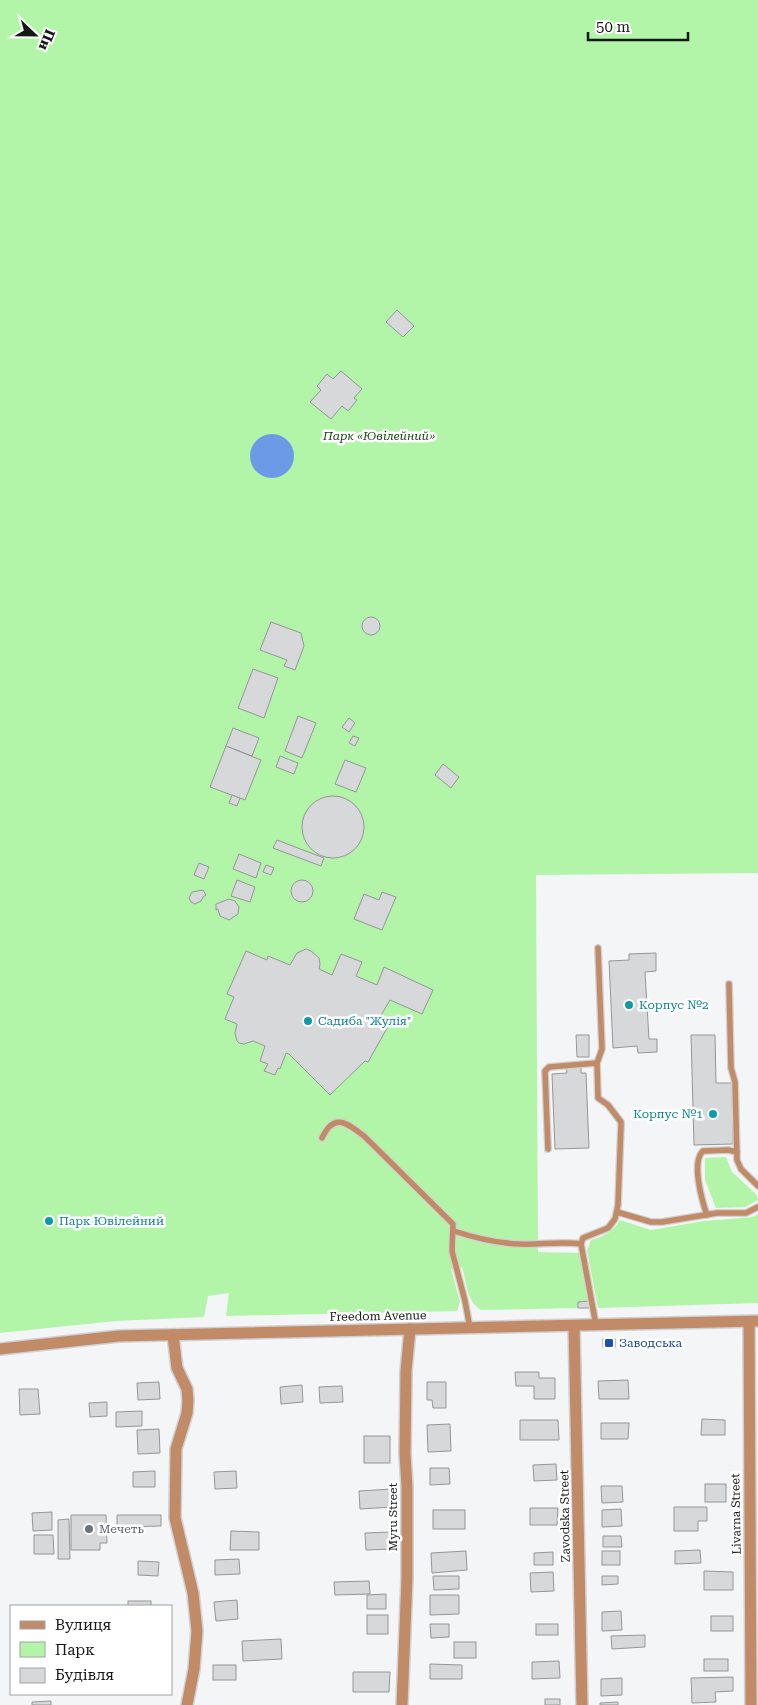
<svg xmlns="http://www.w3.org/2000/svg" width="758" height="1705" viewBox="0 0 758 1705" font-family="'Roboto Serif',serif">
  <style>
    .green { fill: #b2f5a9 }
    .water { fill: #6d9ae6 }
    .building { fill: #d6d8da; stroke: #959698 }
    .lines { fill: none; stroke-linecap: round; stroke-linejoin: round }
    .lane-casing { stroke: #d0d1d3; stroke-width: 8 }
    .street-casing { stroke: #d0d1d3; stroke-width: 14 }
    .lane { stroke: #c28b68; stroke-width: 5.5 }
    .street { stroke: #c28b68; stroke-width: 11 }
    .culture-dot { fill: #0f9aa8; stroke: #fff; stroke-width: 2 }
    .transit-dot { fill: #1a4fb4; stroke: #fff; stroke-width: 2 }
    .worship-dot { fill: #6b7280; stroke: #fff; stroke-width: 2 }
    .labels { text-anchor: middle; stroke-width: 5; stroke-linejoin: round; paint-order: stroke }
    .park-label { font-size: 12px; font-style: italic; fill: #133f0d; stroke: #fff }
    .culture-label { font-size: 12px; fill: #0d838f; stroke: #fff; text-anchor: start }
    .street-label { font-size: 12px; fill: #161717; stroke: #fff }
    .transit-label { font-size: 12px; fill: #164399; stroke: #fff; text-anchor: start }
    .worship-label { font-size: 12px; fill: #5b616d; stroke: #fff; text-anchor: start }
  </style>
  <rect width="100%" height="100%" fill="#f3f5f7"/>
  <g class="green">
    <path d="M0,0H758V873L536,875L538,1252L579,1253L590,1301L578,1302V1308L481,1310C466,1301 467,1282 462,1267L451,1269L460,1302L457,1311L226,1316L229,1293L208,1296L204,1317L116,1321L0,1333Z"/>
    <polygon points="726,1157 732,1172 756,1194 758,1200 745,1207 716,1208 705,1180 705,1158"/>
    <path d="M758,1214V1303L598,1308L587,1250L591,1240C605,1236 612,1232 620,1220L651,1230L704,1221L753,1217Z"/>
  </g>
  <circle class="water" cx="272" cy="456" r="22"/>
  <g class="building">
    <polygon points="397,310 414,326 403,337 386,322"/>
    <polygon points="341,371 362,389 354,398 357,400 348,411 342,406 331,419 310,402 321,390 317,386 327,374 333,379"/>
    <circle cx="371" cy="626" r="9"/>
    <polygon points="271,622 301,633 304,646 295,670 284,666 287,660 260,650"/>
    <polygon points="253,669 278,678 264,718 238,708"/>
    <polygon points="298,716 316,723 302,758 285,751"/>
    <polygon points="349,718 355,723 349,732 342,727"/>
    <polygon points="233,728 259,738 252,756 226,746"/>
    <polygon points="353,736 359,738 355,746 349,743"/>
    <polygon points="226,746 261,760 245,800 210,787"/>
    <polygon points="280,756 298,763 294,774 276,767"/>
    <polygon points="345,760 366,768 356,792 335,784"/>
    <polygon points="443,764 459,777 451,788 435,775"/>
    <polygon points="232,795 240,798 237,806 229,803"/>
    <circle cx="333" cy="827" r="31"/>
    <polygon points="277,840 324,858 321,866 273,848"/>
    <polygon points="239,854 261,863 256,878 233,869"/>
    <polygon points="199,863 209,867 204,879 194,875"/>
    <polygon points="266,865 274,868 271,875 263,872"/>
    <polygon points="237,880 255,887 250,902 231,896"/>
    <circle cx="302" cy="891" r="11"/>
    <polygon points="203,890 206,895 203,897 201,901 195,904 191,902 189,898 192,892"/>
    <polygon points="382,892 396,897 382,930 354,919 364,894 379,900"/>
    <polygon points="229,899 235,901 239,907 238,914 229,920 220,916 218,909 216,910 216,904"/>
    <polygon points="306,949 311,951 319,958 320,964 319,969 332,975 341,954 362,962 356,976 377,985 384,967 433,990 422,1014 390,1000 380,1017 390,1023 368,1062 365,1061 330,1095 289,1054 286,1053 280,1069 278,1068 275,1075 264,1071 268,1064 260,1061 265,1046 253,1041 244,1044 239,1043 237,1041 235,1033 237,1024 225,1019 234,997 227,994 246,951 267,960 268,956 290,965 297,953"/>
    <polygon points="656,953 656,971 645,972 649,1039 657,1039 657,1052 638,1053 637,1046 613,1048 609,961 629,960 629,954"/>
    <polygon points="576,1035 589,1035 589,1057 577,1057"/>
    <polygon points="691,1035 715,1035 716,1083 732,1083 733,1144 694,1145"/>
    <polygon points="566,1067 581,1067 581,1073 586,1073 589,1148 555,1149 552,1074 567,1073"/>
    <polygon points="590,1301 590,1308 578,1308 578,1302"/>
    <rect x="603" y="1339" width="12" height="8"/>
    <polygon points="515,1372 539,1372 539,1378 555,1378 555,1399 534,1399 534,1386 516,1386"/>
    <polygon points="628,1380 629,1399 599,1399 598,1381"/>
    <polygon points="159,1382 160,1399 138,1400 137,1383"/>
    <polygon points="427,1382 446,1382 446,1408 433,1408 432,1400 427,1400"/>
    <polygon points="302,1385 303,1402 281,1404 280,1387"/>
    <polygon points="342,1386 343,1402 320,1403 319,1387"/>
    <polygon points="19,1389 38,1389 40,1414 20,1415"/>
    <polygon points="107,1402 107,1416 90,1417 89,1403"/>
    <polygon points="142,1411 142,1426 116,1427 116,1412"/>
    <polygon points="702,1419 725,1420 725,1435 701,1435"/>
    <polygon points="520,1420 558,1420 559,1440 520,1440"/>
    <polygon points="601,1423 629,1423 628,1439 601,1439"/>
    <polygon points="450,1424 451,1451 428,1452 427,1425"/>
    <polygon points="159,1429 160,1453 138,1454 137,1430"/>
    <rect x="364" y="1436" width="26" height="27"/>
    <polygon points="556,1464 557,1480 534,1481 533,1465"/>
    <polygon points="430,1468 449,1468 450,1484 430,1485"/>
    <polygon points="155,1471 155,1487 133,1487 133,1472"/>
    <polygon points="236,1471 237,1488 215,1489 214,1472"/>
    <rect x="705" y="1484" width="21" height="18"/>
    <polygon points="601,1486 622,1486 623,1502 602,1503"/>
    <polygon points="392,1489 393,1507 360,1509 359,1491"/>
    <polygon points="674,1507 707,1507 707,1521 698,1521 698,1531 674,1531"/>
    <polygon points="530,1508 558,1508 557,1525 530,1525"/>
    <polygon points="621,1509 622,1526 602,1527 602,1510"/>
    <rect x="433" y="1510" width="32" height="19"/>
    <polygon points="52,1512 52,1530 33,1531 32,1513"/>
    <polygon points="71,1515 106,1515 107,1543 100,1543 100,1550 71,1550"/>
    <polygon points="117,1515 161,1515 161,1526 117,1527"/>
    <polygon points="69,1519 70,1559 58,1559 58,1520"/>
    <polygon points="231,1531 259,1532 259,1550 230,1550"/>
    <polygon points="392,1532 393,1549 366,1550 365,1533"/>
    <polygon points="34,1535 53,1535 54,1554 34,1554"/>
    <polygon points="603,1536 621,1536 622,1547 603,1547"/>
    <polygon points="700,1550 701,1563 675,1564 675,1551"/>
    <polygon points="466,1551 467,1570 432,1573 431,1553"/>
    <rect x="602" y="1551" width="18" height="14"/>
    <polygon points="553,1552 553,1565 534,1565 534,1553"/>
    <polygon points="239,1559 240,1574 215,1575 215,1560"/>
    <polygon points="138,1561 159,1562 158,1576 138,1575"/>
    <polygon points="704,1571 733,1572 733,1590 704,1590"/>
    <polygon points="553,1572 554,1591 531,1592 530,1573"/>
    <polygon points="433,1576 459,1576 459,1589 434,1590"/>
    <polygon points="602,1576 618,1576 618,1584 602,1585"/>
    <polygon points="369,1581 370,1594 335,1595 334,1582"/>
    <polygon points="386,1594 386,1609 367,1609 367,1595"/>
    <polygon points="430,1595 459,1595 459,1614 430,1615"/>
    <polygon points="237,1600 238,1619 216,1621 214,1602"/>
    <rect x="128" y="1601" width="23" height="5"/>
    <polygon points="621,1611 622,1630 602,1631 602,1612"/>
    <rect x="367" y="1615" width="21" height="19"/>
    <rect x="711" y="1616" width="22" height="15"/>
    <polygon points="430,1624 449,1624 449,1637 431,1638"/>
    <rect x="536" y="1624" width="22" height="11"/>
    <polygon points="645,1635 645,1647 612,1649 611,1636"/>
    <polygon points="281,1639 282,1659 243,1661 242,1641"/>
    <rect x="454" y="1642" width="22" height="16"/>
    <rect x="704" y="1659" width="24" height="12"/>
    <polygon points="559,1661 560,1678 532,1679 532,1662"/>
    <polygon points="430,1664 462,1665 462,1679 430,1679"/>
    <rect x="213" y="1665" width="23" height="15"/>
    <polygon points="353,1672 390,1672 389,1692 353,1692"/>
    <polygon points="733,1677 733,1691 715,1692 716,1702 692,1703 691,1678"/>
    <polygon points="622,1678 622,1695 601,1696 601,1679"/>
    <rect x="545" y="1699" width="15" height="6"/>
    <polygon points="51,1701 51,1705 32,1705 32,1702"/>
    <polygon points="618,1702 618,1705 600,1705 600,1703"/>
  </g>
  <g class="lines">
    <defs>
      <g id="lane">
        <polyline points="729,984 731,1068 735,1082 737,1160 741,1169 758,1186"/>
        <path d="M322,1138C334,1112 347,1123 364,1136L453,1224L452,1251L465,1301L470,1328"/>
        <polyline points="548,1149 545,1071 549,1067 597,1063"/>
        <polyline points="617,1212 651,1222 662,1222 717,1213 746,1213 758,1207"/>
        <path d="M707,1215C702,1201 691,1162 703,1151L728,1150L737,1152"/>
        <path d="M454,1231C475,1238 496,1243 519,1244C539,1245 561,1241 581,1244"/>
        <polyline points="596,1325 581,1244 583,1238 608,1228 615,1219 618,1205 621,1125 621,1122 608,1105 598,1098 597,1063 602,1049 598,948"/>
      </g>
      <g id="street">
        <polyline points="749,1322 751,1705"/>
        <polyline points="574,1326 582,1705"/>
        <polyline points="173,1335 177,1368 187,1389 188,1401 187,1413 176,1449 175,1518 193,1593 197,1631 194,1669 187,1705"/>
        <polyline points="0,1349 119,1336 758,1321"/>
        <polyline points="402,1705 407,1578 407,1487 405,1454 406,1371 410,1329"/>
      </g>
    </defs>
    <use href="#lane" class="lane-casing"/>
    <use href="#street" class="street-casing"/>
    <use href="#lane" class="lane"/>
    <use href="#street" class="street"/>
  </g>
  <g class="culture-dot">
    <circle cx="629" cy="1005" r="5"/>
    <circle cx="308" cy="1021" r="5"/>
    <circle cx="713" cy="1114" r="5"/>
    <circle cx="49" cy="1221" r="5"/>
  </g>
  <rect class="transit-dot" x="604" y="1338" width="10" height="10" rx="2.5"/>
  <circle class="worship-dot" cx="89" cy="1529" r="5"/>
  <g class="labels">
    <g class="park-label">
      <text x="379" y="440">Парк «Ювілейний»</text>
    </g>
    <g class="culture-label">
      <text x="639" y="1009">Корпус №2</text>
      <text x="318" y="1025">Садиба "Жулія"</text>
      <text x="703" y="1118" text-anchor="end">Корпус №1</text>
      <text x="59" y="1225">Парк Ювілейний</text>
    </g>
    <g class="street-label">
      <text transform="translate(378 1316) rotate(-1)" y="4">Freedom Avenue</text>
      <text transform="translate(736 1514) rotate(-91)" y="4">Livarna Street</text>
      <text transform="translate(565 1516) rotate(-91)" y="4">Zavodska Street</text>
      <text transform="translate(393 1517) rotate(-90)" y="4">Myru Street</text>
    </g>
    <g class="transit-label">
      <text x="619" y="1347">Заводська</text>
    </g>
    <g class="worship-label">
      <text x="99" y="1533">Мечеть</text>
    </g>
  </g>
  <rect x="10" y="1605" width="162" height="90" fill="#ffffff" stroke="#a2a2a2"/>
  <rect x="20" y="1621" width="25" height="8" fill="#c28b68" stroke="#a2a2a2"/>
  <text x="55" y="1630" font-size="15" fill="#161717">Вулиця</text>
  <rect x="20" y="1642" width="25" height="15" fill="#b2f5a9" stroke="#a2a2a2"/>
  <text x="55" y="1655" font-size="15" fill="#161717">Парк</text>
  <rect x="20" y="1668" width="25" height="15" fill="#d6d8da" stroke="#a2a2a2"/>
  <text x="55" y="1680" font-size="15" fill="#161717">Будівля</text>
  <g transform="translate(35 35) rotate(112)" stroke="#ffffff" stroke-width="4" paint-order="stroke">
  <path d="M0-4L9 19L0 12L-9 19Z" fill="#161717"/>
  <text y="-8" font-size="14" font-weight="bold" text-anchor="middle" fill="#161717">Пн</text>
  </g>
  <path d="M588 32v8h100v-8" fill="none" stroke="#161717" stroke-width="2.5"/>
  <text x="596" y="32" font-size="15" fill="#161717" stroke="#ffffff" stroke-width="4" paint-order="stroke">50 m</text>
</svg>
